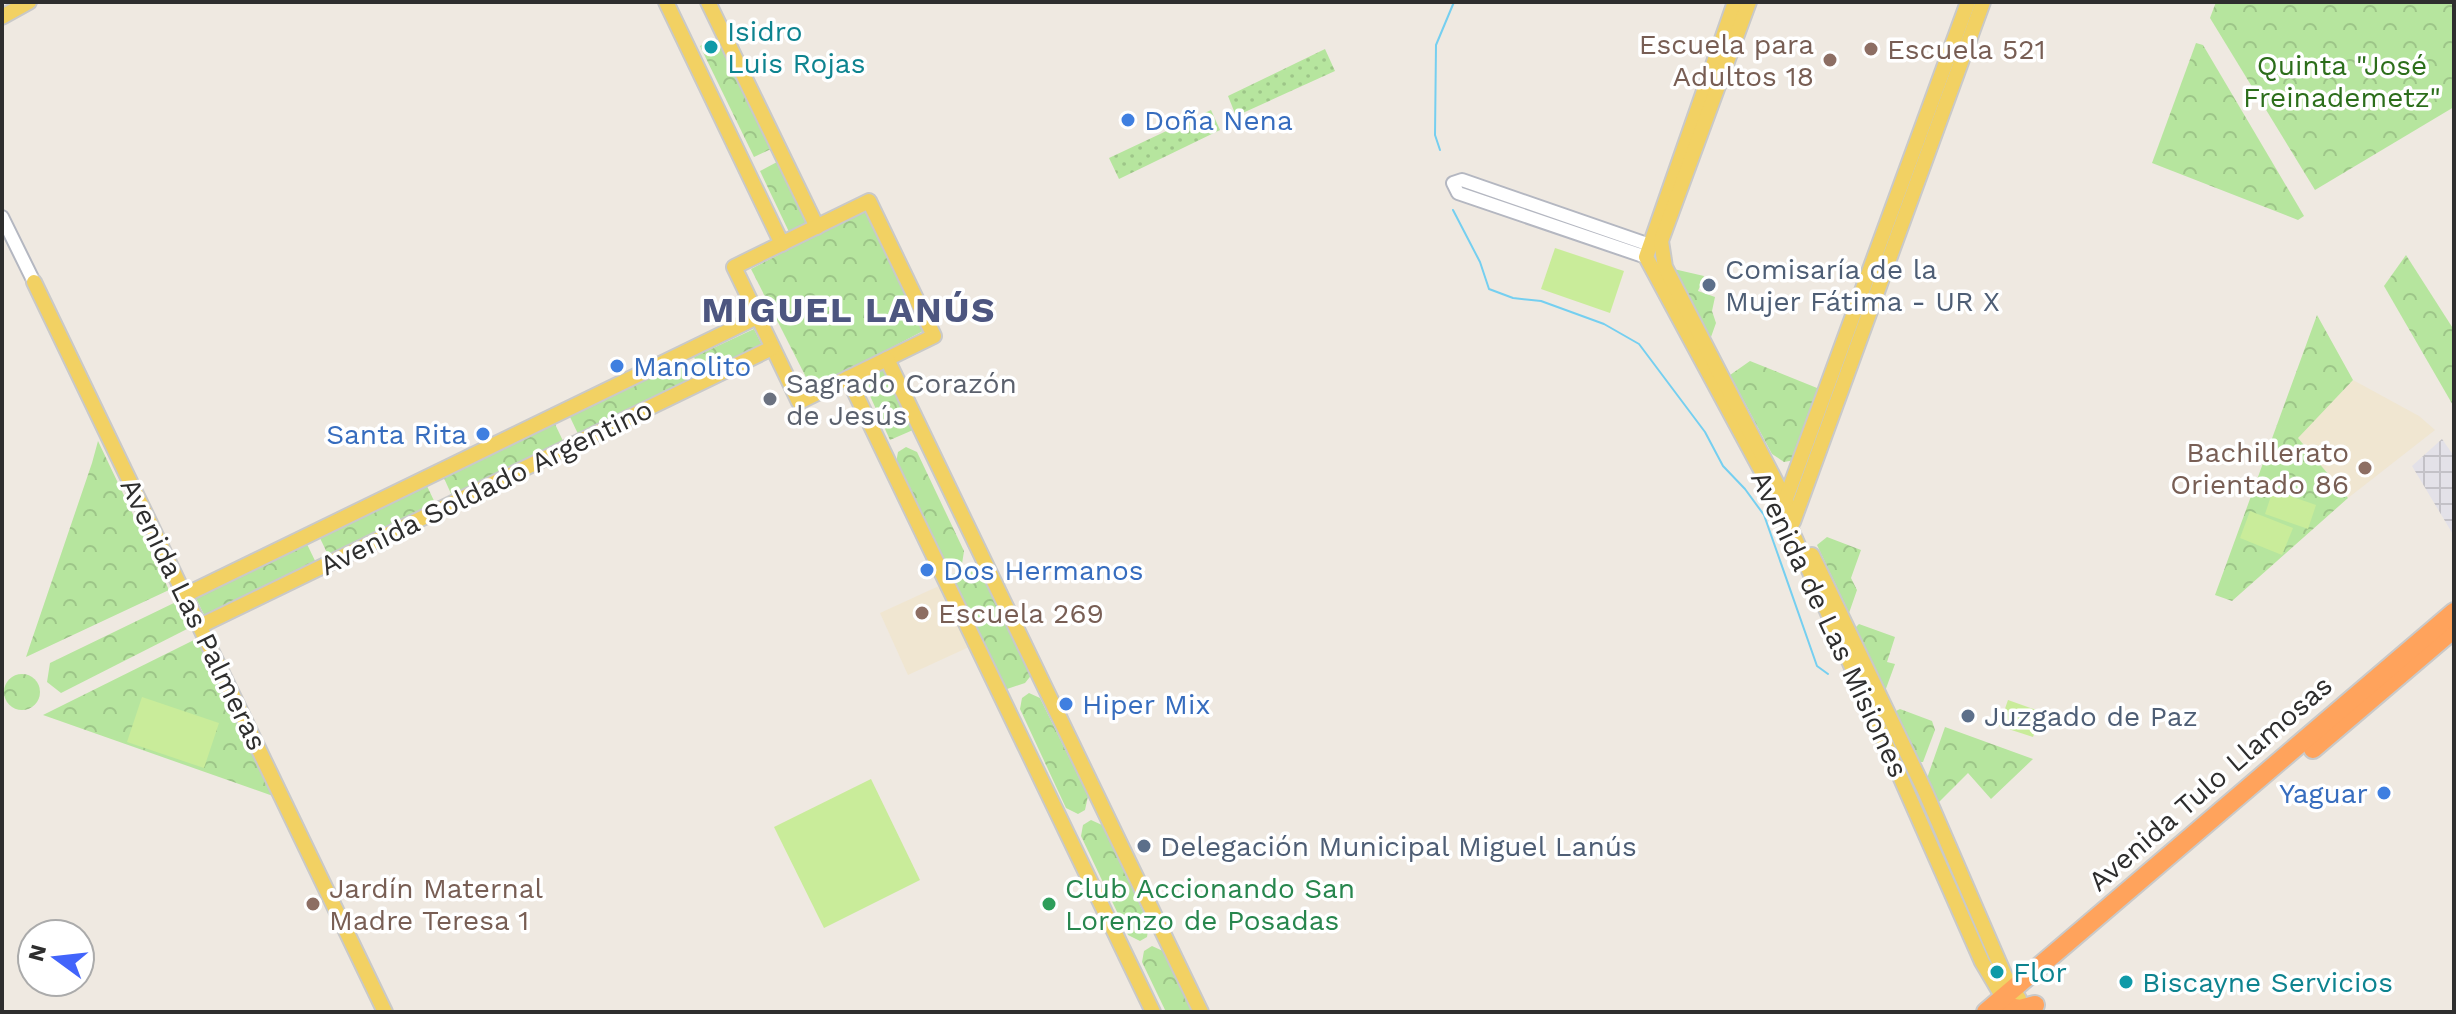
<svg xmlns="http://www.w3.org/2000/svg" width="2456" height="1014" viewBox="0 0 2456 1014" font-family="'Work Sans',sans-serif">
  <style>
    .industrial { fill: url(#industrial-grid) }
    .education { fill: #f0e6d1 }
    .grass { fill: url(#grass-dots) }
    .forest { fill: url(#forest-crowns) }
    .pitch { fill: #c9ec9a }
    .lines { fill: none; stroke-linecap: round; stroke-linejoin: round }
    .stream { stroke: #75cff0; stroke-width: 2 }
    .minor-casing { stroke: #b4b7c1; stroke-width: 16 }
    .major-casing { stroke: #c9c9c9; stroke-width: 18 }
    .highway-casing { stroke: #c9c9c9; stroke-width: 22 }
    .minor { stroke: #fff; stroke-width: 12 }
    .major { stroke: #f2d163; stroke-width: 14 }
    .highway { stroke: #ffa35c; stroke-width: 18 }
    .culture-dot { fill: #0f9aa8; stroke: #fff; stroke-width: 3 }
    .education-dot { fill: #8d6e63; stroke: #fff; stroke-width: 3 }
    .shop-dot { fill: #3f7fe0; stroke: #fff; stroke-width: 3 }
    .service-dot { fill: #5c6f8a; stroke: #fff; stroke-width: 3 }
    .worship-dot { fill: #6b7280; stroke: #fff; stroke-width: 3 }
    .leisure-dot { fill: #2e9e5b; stroke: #fff; stroke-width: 3 }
    .labels { text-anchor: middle; stroke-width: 7; stroke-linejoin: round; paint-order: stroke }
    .culture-label { font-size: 28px; fill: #0d838f; stroke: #fff; text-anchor: start }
    .education-label { font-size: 28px; fill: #785e54; stroke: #fff; text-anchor: start }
    .park-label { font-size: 28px; fill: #2c6e1b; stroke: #fff }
    .shop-label { font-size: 28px; fill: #366cbe; stroke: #fff; text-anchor: start }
    .service-label { font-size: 28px; fill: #4e5e75; stroke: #fff; text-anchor: start }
    .worship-label { font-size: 28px; fill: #5b616d; stroke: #fff; text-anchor: start }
    .street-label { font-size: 28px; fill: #2e2e2e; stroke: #fff }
    .leisure-label { font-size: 28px; fill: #27864d; stroke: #fff; text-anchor: start }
    .district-label { font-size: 36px; font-weight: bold; letter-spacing: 2px; fill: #4d5680; stroke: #fff }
  </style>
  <defs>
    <pattern id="industrial-grid" width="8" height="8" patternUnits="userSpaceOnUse" patternTransform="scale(2)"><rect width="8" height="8" fill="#e3e1e8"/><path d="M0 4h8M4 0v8" fill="none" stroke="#c3c1c7"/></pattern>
    <pattern id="grass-dots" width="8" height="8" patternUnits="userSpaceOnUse" patternTransform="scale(2)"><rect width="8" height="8" fill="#b6e59e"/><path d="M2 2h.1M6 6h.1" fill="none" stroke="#9dc588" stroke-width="1.8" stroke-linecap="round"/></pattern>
    <pattern id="forest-crowns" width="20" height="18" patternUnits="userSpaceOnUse" patternTransform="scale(2)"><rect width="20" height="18" fill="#b6e59e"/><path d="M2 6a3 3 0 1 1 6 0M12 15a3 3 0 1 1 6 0" fill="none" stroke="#9dc588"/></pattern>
  </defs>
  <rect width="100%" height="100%" fill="#efe9e1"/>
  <polygon class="industrial" points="2442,439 2454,456 2454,536 2412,466"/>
  <g class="education">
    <polygon points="2353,380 2419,416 2435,430 2348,498 2297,437"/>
    <polygon points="941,585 969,647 908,675 880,613"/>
  </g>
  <g class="grass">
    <polygon points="1325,49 1335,71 1236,116 1228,96"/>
    <polygon points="1211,110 1220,130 1119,179 1109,158"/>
  </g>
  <g class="forest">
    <polygon points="2216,2 2454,2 2454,107 2315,190 2210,18"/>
    <polygon points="718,38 771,149 754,157 700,46"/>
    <polygon points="2196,43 2203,45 2304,216 2298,220 2152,163"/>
    <polygon points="777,162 808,225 790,234 760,171"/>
    <polygon points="864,210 925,330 812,389 751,269"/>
    <polygon points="2406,255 2454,330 2454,407 2384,286"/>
    <polygon points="1665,267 1704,276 1698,291 1715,297 1712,311 1716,323 1711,337"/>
    <polygon points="2317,315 2353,380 2298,438 2348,498 2232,601 2215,595"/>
    <polygon points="754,329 763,347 703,375 694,357"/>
    <polygon points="1750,361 1822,390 1800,459 1784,462 1772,454 1730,375"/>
    <polygon points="680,362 690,381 579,436 570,417"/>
    <polygon points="883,365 913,430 890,440 861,376"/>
    <polygon points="554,422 564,443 453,498 443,476"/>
    <polygon points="98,441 169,590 26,657 92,463"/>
    <polygon points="906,447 917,452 964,551 962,564 955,568 944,566 896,463 898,452"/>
    <polygon points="426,484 437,507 330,559 319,536"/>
    <polygon points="1827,537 1861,550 1851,578 1857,590 1849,613 1817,545"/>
    <polygon points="306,542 318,567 207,621 195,596"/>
    <polygon points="974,565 980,568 1033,673 1025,683 1007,689 1001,684 950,580 951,575"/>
    <polygon points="178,601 190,612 191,627 61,693 47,682 50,663"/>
    <polygon points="1859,624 1895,637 1887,662 1895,664 1884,694 1855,628"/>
    <polygon points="198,638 273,796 43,715"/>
    <circle cx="22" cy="692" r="18"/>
    <polygon points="1029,693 1040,698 1088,796 1085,810 1078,814 1066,808 1020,709 1022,698"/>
    <polygon points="1900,709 1932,721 1935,730 1923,762 1916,762 1894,712"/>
    <polygon points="1945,727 2033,759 1991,799 1968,773 1937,804 1925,784"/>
    <polygon points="1091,820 1102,825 1149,924 1147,937 1140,941 1128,935 1081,836 1083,825"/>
    <polygon points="1152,946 1163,951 1192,1012 1166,1012 1142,962 1144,951"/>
  </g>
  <g class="pitch">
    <polygon points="1555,248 1624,271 1610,313 1541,289"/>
    <polygon points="2273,490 2316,505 2308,529 2265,514"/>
    <polygon points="2250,511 2293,528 2282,555 2240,538"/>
    <polygon points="142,697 219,723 204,768 127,742"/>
    <polygon points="2008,700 2042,712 2033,737 1999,726"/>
    <polygon points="871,779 920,880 824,928 774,827"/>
  </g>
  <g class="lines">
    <g class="stream">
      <polyline points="1440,150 1435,135 1436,45 1454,2"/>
      <polyline points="1453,210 1480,262 1489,289 1513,298 1541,301 1604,324 1639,344 1705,432 1723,466 1745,489 1764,515 1817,666 1828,674"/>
    </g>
    <defs>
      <g id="minor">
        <polyline points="2,217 34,282"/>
        <polyline points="1646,257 1458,193 1453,183 1462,180 1647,244"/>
      </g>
      <g id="major">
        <polyline points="666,2 782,244"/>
        <polyline points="708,2 817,227"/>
        <polyline points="1735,2 1646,257 1782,509 1982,962 2008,1006"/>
        <polyline points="1749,2 1661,241 1665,267 1793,515"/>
        <polyline points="2,17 29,2"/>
        <polygon points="869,201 934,336 799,402 734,267"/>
        <polyline points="34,282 385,1012"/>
        <polyline points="887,359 1201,1012"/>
        <polyline points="848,378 1153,1012"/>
        <polyline points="1785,501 1968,2"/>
        <polyline points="1793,522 1983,2"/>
        <polyline points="1812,555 1925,791 2005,976 2019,999"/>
        <polyline points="185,595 757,317"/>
        <polyline points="200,626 772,348"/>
      </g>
      <g id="highway">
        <polyline points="2313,749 2454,629"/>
        <polyline points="2008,1007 2020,1009 2035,1005"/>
        <polyline points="1986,1012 2454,612"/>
      </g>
    </defs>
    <use href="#minor" class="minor-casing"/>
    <use href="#major" class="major-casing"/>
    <use href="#highway" class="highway-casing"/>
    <use href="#minor" class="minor"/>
    <use href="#major" class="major"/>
    <use href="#highway" class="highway"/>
  </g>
  <g class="culture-dot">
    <circle cx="711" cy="47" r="8"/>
    <circle cx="1997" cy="972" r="8"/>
    <circle cx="2126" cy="982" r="8"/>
  </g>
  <g class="education-dot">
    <circle cx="1871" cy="49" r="8"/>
    <circle cx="1830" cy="60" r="8"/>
    <circle cx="2365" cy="468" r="8"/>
    <circle cx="922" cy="613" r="8"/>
    <circle cx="313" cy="904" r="8"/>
  </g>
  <g class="shop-dot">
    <circle cx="1128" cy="120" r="8"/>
    <circle cx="617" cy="366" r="8"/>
    <circle cx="483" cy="434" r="8"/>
    <circle cx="927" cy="570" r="8"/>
    <circle cx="1066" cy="704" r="8"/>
    <circle cx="2384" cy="793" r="8"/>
  </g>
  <g class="service-dot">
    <circle cx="1709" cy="285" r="8"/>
    <circle cx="1968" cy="716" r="8"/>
    <circle cx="1144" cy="846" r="8"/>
  </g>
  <circle class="worship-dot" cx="770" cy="399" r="8"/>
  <circle class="leisure-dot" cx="1049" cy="904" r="8"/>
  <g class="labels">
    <g class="culture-label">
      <text x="727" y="41">Isidro<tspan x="727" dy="32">Luis Rojas</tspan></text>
      <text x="2013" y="982">Flor</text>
      <text x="2142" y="992">Biscayne Servicios</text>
    </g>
    <g class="education-label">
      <text x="1814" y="54" text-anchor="end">Escuela para<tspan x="1814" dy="32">Adultos 18</tspan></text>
      <text x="1887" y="59">Escuela 521</text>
      <text x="2349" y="462" text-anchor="end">Bachillerato<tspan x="2349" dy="32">Orientado 86</tspan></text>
      <text x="938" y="623">Escuela 269</text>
      <text x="329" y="898">Jardín Maternal<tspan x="329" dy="32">Madre Teresa 1</tspan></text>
    </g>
    <g class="park-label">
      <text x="2342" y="75">Quinta "José<tspan x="2342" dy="32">Freinademetz"</tspan></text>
    </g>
    <g class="shop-label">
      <text x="1144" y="130">Doña Nena</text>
      <text x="633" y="376">Manolito</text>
      <text x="467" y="444" text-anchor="end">Santa Rita</text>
      <text x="943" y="580">Dos Hermanos</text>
      <text x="1082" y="714">Hiper Mix</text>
      <text x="2368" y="803" text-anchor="end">Yaguar</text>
    </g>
    <g class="service-label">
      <text x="1725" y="279">Comisaría de la<tspan x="1725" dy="32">Mujer Fátima - UR X</tspan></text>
      <text x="1984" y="726">Juzgado de Paz</text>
      <text x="1160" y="856">Delegación Municipal Miguel Lanús</text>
    </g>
    <g class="worship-label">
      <text x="786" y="393">Sagrado Corazón<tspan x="786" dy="32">de Jesús</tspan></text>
    </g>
    <g class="street-label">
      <text transform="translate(486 487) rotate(-26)" y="10">Avenida Soldado Argentino</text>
      <text transform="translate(194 614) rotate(64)" y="10">Avenida Las Palmeras</text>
      <text transform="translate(1830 624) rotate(65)" y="10">Avenida de Las Misiones</text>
      <text transform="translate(2210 783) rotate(-41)" y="10">Avenida Tulo Llamosas</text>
    </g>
    <g class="leisure-label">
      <text x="1065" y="898">Club Accionando San<tspan x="1065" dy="32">Lorenzo de Posadas</tspan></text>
    </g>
    <g class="district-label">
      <text x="849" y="322">MIGUEL LANÚS</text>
    </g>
  </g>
  <rect width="2456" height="1014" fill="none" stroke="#2e2e2e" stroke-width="8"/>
  <g transform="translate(56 958) rotate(285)"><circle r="38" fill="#ffffff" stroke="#ababab" stroke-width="2"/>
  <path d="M0-6L14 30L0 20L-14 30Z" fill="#4264fb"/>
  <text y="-12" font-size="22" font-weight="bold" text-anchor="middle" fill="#2e2e2e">N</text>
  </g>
</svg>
